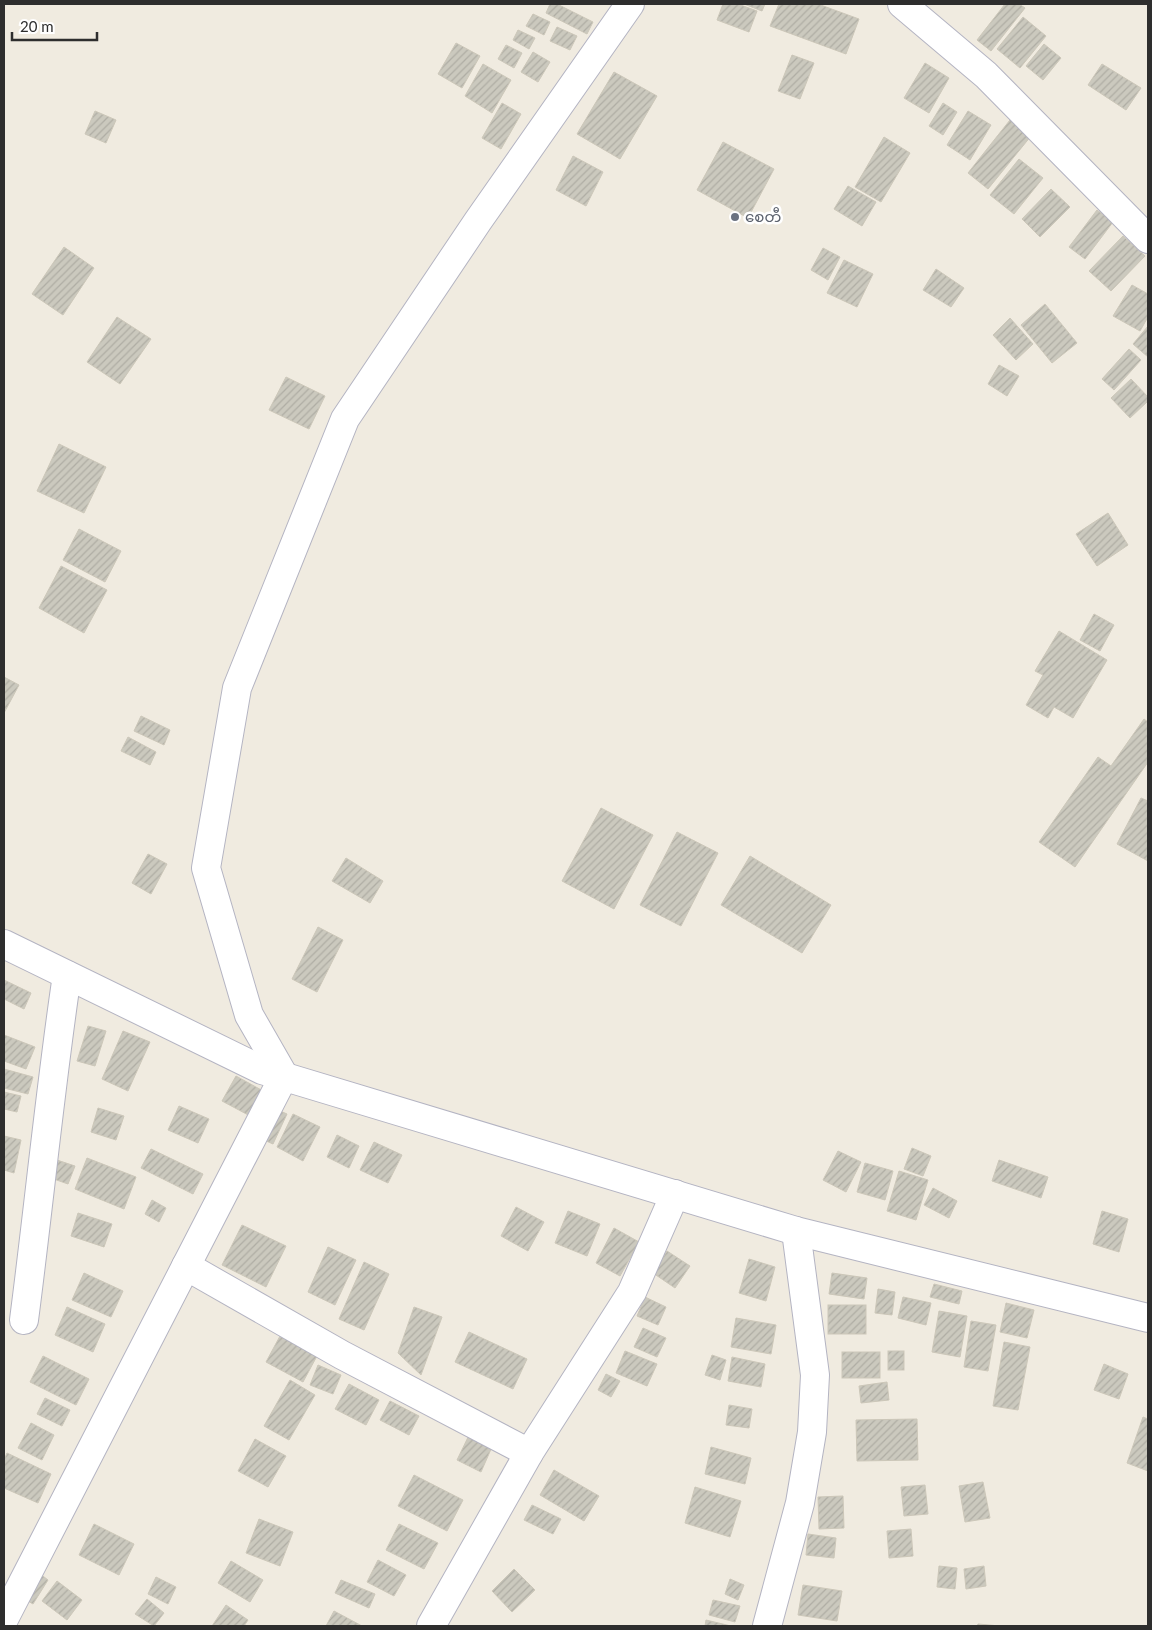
<svg xmlns="http://www.w3.org/2000/svg" width="1152" height="1630" viewBox="0 0 1152 1630" font-family="Lato,'Noto Sans Myanmar',sans-serif">
  <style>
    .building { fill: url(#building-hatch); stroke: #ccc7b9 }
    .lines { fill: none; stroke-linecap: round; stroke-linejoin: round }
    .minor-casing { stroke: #b4b4c2; stroke-width: 30 }
    .minor { stroke: #fff; stroke-width: 28 }
    .worship-dot { fill: #6b7280; stroke: #fff; stroke-width: 2 }
    .labels { text-anchor: middle; stroke-width: 5; stroke-linejoin: round; paint-order: stroke }
    .worship-label { font-size: 15px; fill: #5b616d; stroke: #fff; text-anchor: start }
  </style>
  <defs>
    <pattern id="building-hatch" width="6" height="6" patternUnits="userSpaceOnUse" patternTransform="scale(1.25)"><rect width="6" height="6" fill="#cbc9be"/><path d="M-1 1l2-2M0 6l6-6M5 7l2-2" fill="none" stroke="#afada4"/></pattern>
  </defs>
  <rect width="100%" height="100%" fill="#f0ebe0"/>
  <g class="building">
    <polygon points="550,4 557,4 593,22 587,34 546,13"/>
    <polygon points="723,4 738,4 757,11 749,32 717,20"/>
    <polygon points="744,4 765,4 762,11"/>
    <polygon points="779,4 818,4 859,19 846,54 770,26"/>
    <polygon points="1005,4 1019,4 1025,8 991,51 977,40"/>
    <polygon points="533,14 550,22 544,35 526,26"/>
    <polygon points="1023,17 1046,36 1020,68 997,49"/>
    <polygon points="557,27 577,36 570,50 550,41"/>
    <polygon points="518,30 535,38 529,49 513,40"/>
    <polygon points="456,43 480,56 462,88 438,74"/>
    <polygon points="1044,44 1061,58 1043,80 1026,66"/>
    <polygon points="506,45 522,53 514,68 498,59"/>
    <polygon points="533,52 550,62 538,82 521,72"/>
    <polygon points="792,55 814,63 800,99 778,91"/>
    <polygon points="925,63 949,78 929,113 904,98"/>
    <polygon points="483,64 511,80 492,113 465,96"/>
    <polygon points="1102,64 1141,88 1126,110 1088,85"/>
    <polygon points="614,72 657,96 620,159 577,134"/>
    <polygon points="502,103 521,114 501,149 482,138"/>
    <polygon points="943,103 957,112 943,135 929,126"/>
    <polygon points="95,111 116,120 106,143 85,134"/>
    <polygon points="968,111 991,125 970,160 947,145"/>
    <polygon points="1010,120 1031,136 988,189 968,173"/>
    <polygon points="884,137 910,153 881,202 855,187"/>
    <polygon points="723,142 774,169 748,218 697,190"/>
    <polygon points="573,156 603,172 586,206 556,190"/>
    <polygon points="1019,159 1043,178 1014,214 990,195"/>
    <polygon points="848,186 876,202 862,226 834,209"/>
    <polygon points="1051,189 1070,207 1040,237 1022,219"/>
    <polygon points="1097,210 1113,222 1085,259 1069,247"/>
    <polygon points="1123,236 1145,256 1111,291 1089,271"/>
    <polygon points="64,247 94,268 63,315 32,294"/>
    <polygon points="823,248 840,257 828,280 811,270"/>
    <polygon points="844,260 873,274 857,307 827,293"/>
    <polygon points="936,269 964,288 951,307 923,290"/>
    <polygon points="1132,285 1148,294 1148,317 1140,331 1113,316"/>
    <polygon points="1045,304 1077,343 1052,363 1021,325"/>
    <polygon points="117,317 151,339 120,384 87,362"/>
    <polygon points="1010,318 1033,344 1016,360 993,335"/>
    <polygon points="1148,326 1148,357 1133,344"/>
    <polygon points="1129,349 1141,360 1114,390 1102,379"/>
    <polygon points="999,365 1019,376 1007,396 988,384"/>
    <polygon points="286,377 325,396 309,429 269,410"/>
    <polygon points="1131,379 1148,397 1148,401 1130,418 1111,398"/>
    <polygon points="59,444 106,467 84,513 37,491"/>
    <polygon points="1108,513 1128,545 1097,566 1076,534"/>
    <polygon points="79,529 121,551 105,582 63,560"/>
    <polygon points="61,566 107,590 84,633 39,608"/>
    <polygon points="1094,614 1114,625 1100,651 1080,640"/>
    <polygon points="1059,631 1107,660 1073,718 1054,707 1048,718 1026,705 1043,675 1035,671"/>
    <polygon points="4,677 19,685 4,713"/>
    <polygon points="141,716 170,730 164,745 134,731"/>
    <polygon points="1144,719 1148,722 1148,762 1075,867 1039,842 1098,757 1111,766"/>
    <polygon points="128,737 156,752 150,765 121,751"/>
    <polygon points="1141,798 1148,801 1148,861 1117,844"/>
    <polygon points="601,808 653,835 614,909 562,881"/>
    <polygon points="677,832 718,853 681,926 640,905"/>
    <polygon points="148,854 167,864 151,894 132,883"/>
    <polygon points="750,856 831,905 802,953 721,905"/>
    <polygon points="346,858 383,881 370,903 332,881"/>
    <polygon points="318,927 343,940 317,992 292,979"/>
    <polygon points="4,980 31,993 24,1009 4,999"/>
    <polygon points="88,1026 106,1031 95,1066 77,1061"/>
    <polygon points="123,1031 150,1042 128,1091 102,1079"/>
    <polygon points="4,1035 35,1047 26,1069 4,1061"/>
    <polygon points="4,1069 33,1077 28,1094 4,1088"/>
    <polygon points="236,1076 265,1092 252,1117 222,1101"/>
    <polygon points="4,1092 21,1096 17,1112 4,1109"/>
    <polygon points="179,1106 209,1119 198,1143 168,1130"/>
    <polygon points="269,1106 287,1114 273,1144 255,1136"/>
    <polygon points="98,1108 124,1116 116,1140 91,1132"/>
    <polygon points="293,1114 320,1127 303,1161 277,1147"/>
    <polygon points="337,1135 359,1146 349,1168 327,1157"/>
    <polygon points="4,1136 21,1140 14,1173 4,1170"/>
    <polygon points="374,1142 402,1155 388,1183 360,1170"/>
    <polygon points="912,1148 931,1156 923,1176 904,1169"/>
    <polygon points="151,1149 203,1174 193,1194 141,1168"/>
    <polygon points="838,1151 861,1162 846,1192 823,1180"/>
    <polygon points="87,1158 136,1177 124,1209 75,1189"/>
    <polygon points="57,1160 75,1166 68,1184 51,1178"/>
    <polygon points="999,1160 1048,1177 1041,1198 992,1181"/>
    <polygon points="865,1163 893,1171 885,1200 857,1192"/>
    <polygon points="899,1171 928,1180 916,1220 887,1211"/>
    <polygon points="933,1188 957,1201 949,1218 924,1205"/>
    <polygon points="152,1200 166,1208 159,1222 145,1214"/>
    <polygon points="516,1207 544,1222 528,1251 501,1236"/>
    <polygon points="568,1211 600,1224 587,1256 555,1243"/>
    <polygon points="1102,1211 1128,1219 1119,1252 1093,1244"/>
    <polygon points="78,1213 112,1224 104,1247 71,1236"/>
    <polygon points="242,1225 286,1246 266,1287 222,1265"/>
    <polygon points="614,1228 639,1242 620,1276 596,1263"/>
    <polygon points="328,1247 356,1260 335,1305 308,1292"/>
    <polygon points="667,1251 690,1266 675,1288 653,1273"/>
    <polygon points="749,1259 775,1267 766,1301 739,1293"/>
    <polygon points="364,1262 389,1274 364,1330 339,1319"/>
    <polygon points="84,1273 123,1291 111,1317 72,1300"/>
    <polygon points="832,1273 867,1278 864,1299 829,1294"/>
    <polygon points="934,1284 962,1291 959,1304 930,1297"/>
    <polygon points="878,1289 895,1292 892,1315 875,1313"/>
    <polygon points="645,1297 666,1307 658,1325 637,1316"/>
    <polygon points="903,1297 931,1303 926,1325 898,1318"/>
    <polygon points="1006,1303 1034,1310 1027,1338 1000,1332"/>
    <rect x="828" y="1305" width="38" height="29"/>
    <polygon points="67,1307 105,1324 93,1352 55,1335"/>
    <polygon points="414,1307 442,1317 421,1375 398,1353"/>
    <polygon points="939,1311 967,1316 960,1357 932,1352"/>
    <polygon points="736,1318 776,1325 771,1354 731,1347"/>
    <polygon points="971,1321 996,1325 988,1371 964,1367"/>
    <polygon points="643,1328 666,1338 657,1357 634,1347"/>
    <polygon points="469,1332 527,1359 513,1389 455,1362"/>
    <polygon points="280,1336 317,1356 303,1382 266,1362"/>
    <polygon points="1004,1342 1030,1347 1018,1410 993,1406"/>
    <polygon points="625,1351 657,1364 647,1386 616,1373"/>
    <rect x="888" y="1351" width="16" height="19"/>
    <rect x="842" y="1352" width="38" height="26"/>
    <polygon points="712,1355 726,1360 720,1380 705,1375"/>
    <polygon points="43,1356 89,1379 76,1405 30,1382"/>
    <polygon points="732,1357 765,1364 761,1387 728,1381"/>
    <polygon points="1104,1364 1128,1374 1119,1399 1094,1390"/>
    <polygon points="318,1365 341,1375 333,1394 310,1385"/>
    <polygon points="606,1374 620,1381 611,1397 598,1390"/>
    <polygon points="290,1380 315,1395 289,1440 264,1426"/>
    <polygon points="887,1382 889,1400 861,1403 859,1386"/>
    <polygon points="349,1384 379,1400 366,1425 335,1409"/>
    <polygon points="45,1398 70,1410 62,1426 37,1414"/>
    <polygon points="390,1401 419,1416 409,1435 380,1420"/>
    <polygon points="729,1405 752,1409 749,1428 726,1425"/>
    <polygon points="1143,1417 1148,1419 1148,1471 1127,1463"/>
    <polygon points="917,1419 918,1460 857,1461 856,1420"/>
    <polygon points="31,1423 54,1435 42,1460 18,1448"/>
    <polygon points="472,1429 495,1440 481,1472 457,1460"/>
    <polygon points="255,1439 286,1456 268,1487 238,1471"/>
    <polygon points="711,1447 751,1458 745,1484 705,1474"/>
    <polygon points="7,1453 51,1474 38,1503 4,1488 4,1460"/>
    <polygon points="554,1470 599,1496 584,1521 540,1495"/>
    <polygon points="414,1475 463,1500 447,1531 398,1506"/>
    <polygon points="983,1482 990,1518 965,1522 959,1486"/>
    <polygon points="925,1485 928,1514 904,1516 901,1487"/>
    <polygon points="695,1487 741,1501 730,1537 685,1523"/>
    <polygon points="843,1496 844,1528 819,1529 818,1497"/>
    <polygon points="532,1505 561,1519 553,1534 524,1520"/>
    <polygon points="259,1519 293,1532 280,1566 246,1553"/>
    <polygon points="94,1524 134,1544 119,1575 79,1555"/>
    <polygon points="399,1524 438,1543 424,1569 386,1550"/>
    <polygon points="911,1529 913,1556 889,1558 887,1531"/>
    <polygon points="808,1534 836,1538 834,1558 806,1555"/>
    <polygon points="378,1560 406,1575 394,1596 367,1582"/>
    <polygon points="231,1561 263,1580 250,1602 218,1583"/>
    <polygon points="939,1566 957,1568 955,1589 937,1587"/>
    <polygon points="984,1566 986,1586 966,1589 964,1569"/>
    <polygon points="514,1569 535,1590 512,1612 492,1591"/>
    <polygon points="39,1573 48,1580 33,1604 23,1598"/>
    <polygon points="156,1577 176,1587 168,1604 148,1594"/>
    <polygon points="730,1579 744,1585 738,1600 725,1594"/>
    <polygon points="341,1580 375,1594 369,1608 335,1593"/>
    <polygon points="57,1581 82,1600 67,1620 42,1601"/>
    <polygon points="803,1585 842,1591 837,1621 798,1615"/>
    <polygon points="147,1599 164,1613 154,1626 135,1614"/>
    <polygon points="713,1600 740,1606 735,1622 709,1615"/>
    <polygon points="226,1605 248,1620 244,1626 212,1626"/>
    <polygon points="334,1611 362,1626 326,1626"/>
    <polygon points="706,1620 731,1626 705,1626"/>
    <polygon points="978,1624 1000,1626 977,1626"/>
  </g>
  <g class="lines">
    <defs>
      <g id="minor">
        <polyline points="902,4 986,75 1148,239"/>
        <polyline points="4,944 262,1070 796,1231 1148,1318"/>
        <polyline points="186,1266 342,1355 529,1453"/>
        <path d="M24,1320C39,1205 50,1089 67,975"/>
        <polyline points="4,1619 284,1076 249,1015 206,868 237,688 345,419 478,221 630,4"/>
        <polyline points="431,1626 529,1453 632,1292 675,1194"/>
        <polyline points="767,1626 800,1503 812,1432 815,1375 796,1231"/>
      </g>
    </defs>
    <use href="#minor" class="minor-casing"/>
    <use href="#minor" class="minor"/>
  </g>
  <circle class="worship-dot" cx="735" cy="217" r="5"/>
  <g class="labels">
    <g class="worship-label">
      <text x="745" y="222">စေတီ</text>
    </g>
  </g>
  <rect width="1152" height="1630" fill="none" stroke="#2e2e2e" stroke-width="10"/>
  <path d="M12 32v8h85v-8" fill="none" stroke="#2e2e2e" stroke-width="2.5"/>
  <text x="20" y="32" font-size="15" fill="#2e2e2e" stroke="#ffffff" stroke-width="4" paint-order="stroke">20 m</text>
</svg>
